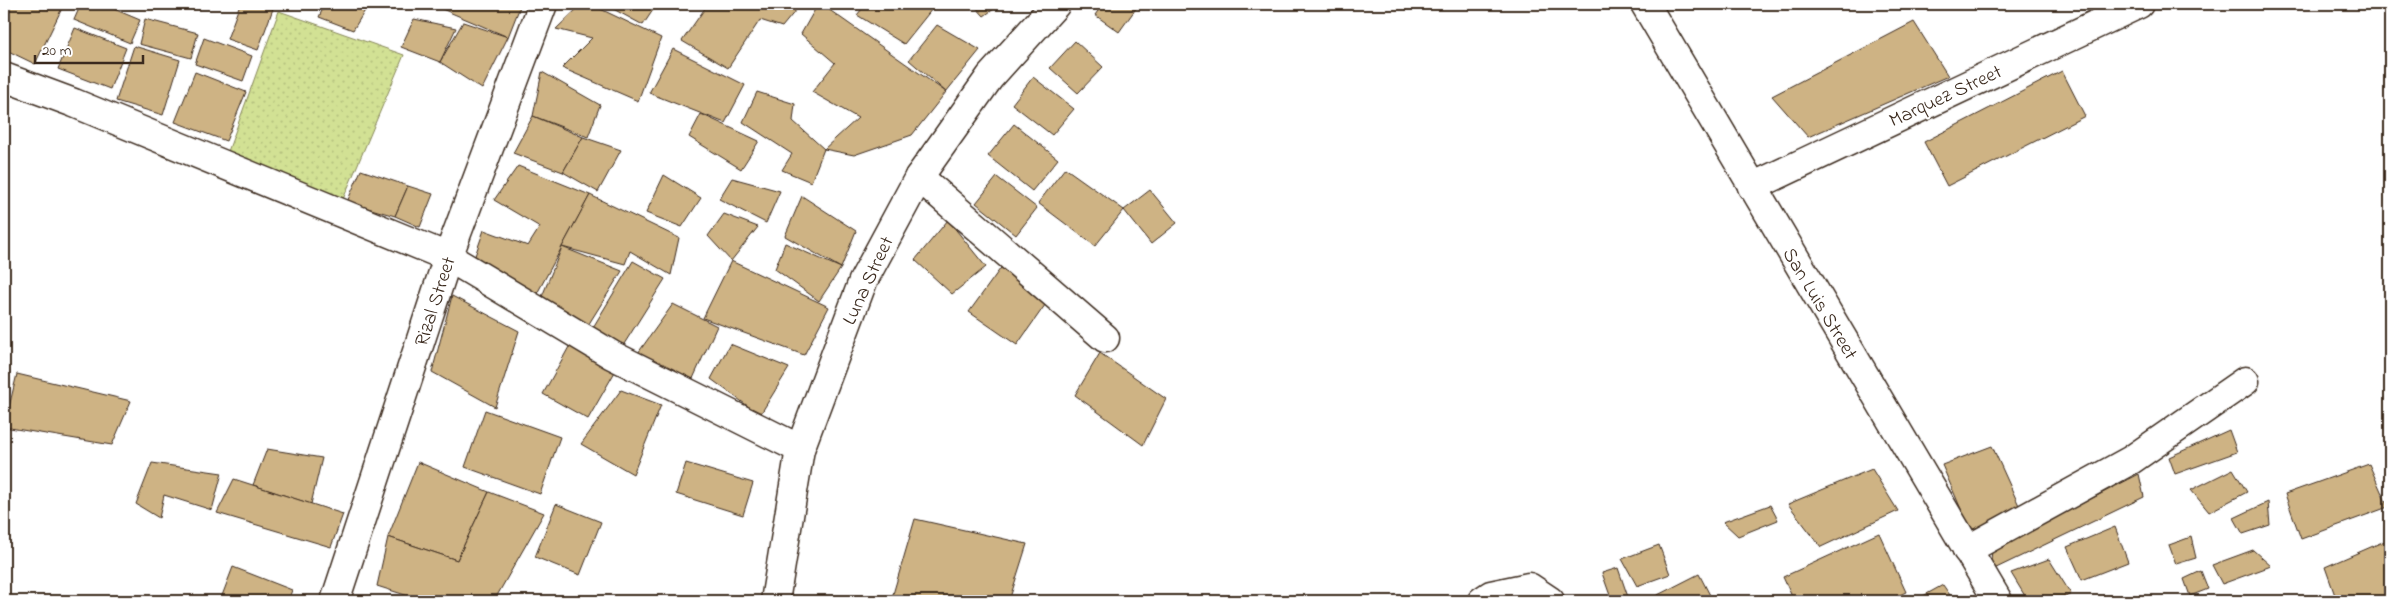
<svg xmlns="http://www.w3.org/2000/svg" width="2394" height="605" viewBox="0 0 2394 605" font-family="'Indie Flower',sans-serif">
  <style>
    .grass { fill: url(#grass-dots); stroke: #868659 }
    .building { fill: #ceb384; stroke: #3b2a1e }
    .lines { fill: none; stroke-linecap: round; stroke-linejoin: round }
    .street-casing { stroke: #3b2a1e; stroke-width: 31 }
    .secondary-casing { stroke: #3b2a1e; stroke-width: 31 }
    .street { stroke: #fff; stroke-width: 28 }
    .secondary { stroke: #fff; stroke-width: 28 }
    .labels { text-anchor: middle; stroke-width: 4; stroke-linejoin: round; paint-order: stroke }
    .street-label { font-size: 20px; fill: #3b2a1e; stroke: #fff }
  </style>
  <defs>
    <pattern id="grass-dots" width="8" height="8" patternUnits="userSpaceOnUse" patternTransform="scale(1.25)"><rect width="8" height="8" fill="#d2e194"/><path d="M2 2h.1M6 6h.1" fill="none" stroke="#b5c17f" stroke-width="1.8" stroke-linecap="round"/></pattern>
  </defs>
  <rect width="100%" height="100%" fill="#fff"/>
  <filter id="ink" filterUnits="userSpaceOnUse"><feTurbulence type="fractalNoise" baseFrequency=".02" numOctaves="2"/><feDisplacementMap in="SourceGraphic" scale="10" xChannelSelector="R" yChannelSelector="G"/><feConvolveMatrix kernelMatrix="1 2 1 2 8 2 1 2 1" color-interpolation-filters="sRGB"/></filter>
  <g filter="url(#ink)">
    <polygon class="grass" points="279,11 404,55 341,204 226,157"/>
    <g class="building">
      <polygon points="10,4 64,4 35,64 4,49 4,15"/>
      <polygon points="81,4 102,4 140,20 130,43 74,20"/>
      <polygon points="240,4 267,4 274,6 258,50 227,39"/>
      <polygon points="325,4 369,4 353,30 319,17"/>
      <polygon points="437,4 521,4 508,37 435,6"/>
      <polygon points="582,4 590,4 661,38 638,101 562,68 592,38 556,29"/>
      <polygon points="604,4 657,4 643,25"/>
      <polygon points="708,4 801,4 782,27 760,20 728,68 682,41"/>
      <polygon points="818,4 821,4 946,92 912,135 854,155 824,149 858,118 812,92 835,63 801,34"/>
      <polygon points="866,4 936,4 904,44 857,15"/>
      <polygon points="973,4 1001,4 984,16"/>
      <polygon points="1103,4 1133,4 1137,7 1119,32 1095,15"/>
      <polygon points="145,19 198,33 191,58 139,44"/>
      <polygon points="414,19 456,28 440,62 401,47"/>
      <polygon points="463,22 508,37 482,89 440,62"/>
      <polygon points="1914,22 1948,76 1808,137 1772,96"/>
      <polygon points="937,25 980,50 946,92 909,60"/>
      <polygon points="75,28 126,48 110,89 58,69"/>
      <polygon points="204,38 252,56 243,81 195,64"/>
      <polygon points="1075,41 1103,67 1078,93 1050,68"/>
      <polygon points="134,46 180,60 163,115 116,101"/>
      <polygon points="673,49 745,85 725,123 649,93"/>
      <polygon points="2062,71 2085,116 1947,186 1924,142"/>
      <polygon points="195,72 246,92 226,141 175,122"/>
      <polygon points="542,72 600,105 588,137 533,116"/>
      <polygon points="1033,77 1074,109 1052,135 1012,104"/>
      <polygon points="757,92 795,104 793,121 824,149 811,182 782,170 792,154 743,122"/>
      <polygon points="701,114 759,141 741,169 689,137"/>
      <polygon points="533,116 583,137 563,172 513,153"/>
      <polygon points="1014,124 1058,159 1032,191 988,156"/>
      <polygon points="583,137 621,150 598,192 563,172"/>
      <polygon points="518,166 590,195 533,301 470,270 484,230 528,246 540,227 494,200"/>
      <polygon points="1065,168 1124,210 1095,246 1038,203"/>
      <polygon points="361,170 408,186 395,216 347,202"/>
      <polygon points="664,175 701,198 682,227 646,213"/>
      <polygon points="997,177 1037,208 1016,235 976,203"/>
      <polygon points="732,178 780,191 766,223 719,199"/>
      <polygon points="408,186 433,194 420,227 395,216"/>
      <polygon points="1150,190 1177,223 1151,244 1124,210"/>
      <polygon points="590,195 679,238 671,275 630,251 625,264 562,247"/>
      <polygon points="802,196 856,231 841,268 785,236"/>
      <polygon points="724,214 758,227 731,261 708,236"/>
      <polygon points="948,220 986,267 952,294 915,260"/>
      <polygon points="785,243 841,268 819,301 775,269"/>
      <polygon points="562,247 622,271 585,330 541,299"/>
      <polygon points="633,261 665,279 619,352 589,334"/>
      <polygon points="731,261 829,307 804,355 703,318"/>
      <polygon points="1003,265 1050,298 1017,345 969,312"/>
      <polygon points="452,296 519,331 495,407 432,372"/>
      <polygon points="673,304 717,326 691,383 633,360"/>
      <polygon points="730,344 789,368 760,415 711,379"/>
      <polygon points="570,345 616,370 588,419 543,394"/>
      <polygon points="1100,353 1166,399 1143,445 1075,395"/>
      <polygon points="17,374 131,401 112,445 4,427"/>
      <polygon points="621,390 661,405 633,474 581,444"/>
      <polygon points="485,410 560,437 540,494 465,467"/>
      <polygon points="2229,430 2237,452 2175,474 2169,457"/>
      <polygon points="1992,446 2022,512 1970,530 1942,465"/>
      <polygon points="267,449 322,458 311,504 253,485"/>
      <polygon points="418,462 489,492 457,560 388,537"/>
      <polygon points="152,463 222,473 212,510 164,495 159,518 136,504"/>
      <polygon points="686,463 753,483 743,515 676,494"/>
      <polygon points="2369,464 2388,507 2301,539 2285,494"/>
      <polygon points="1872,469 1898,511 1821,547 1788,504"/>
      <polygon points="2233,469 2247,492 2209,512 2191,490"/>
      <polygon points="2139,474 2144,497 1990,571 1992,550"/>
      <polygon points="234,479 343,514 331,547 217,513"/>
      <polygon points="489,492 544,513 494,601 424,601 377,586 388,537 457,560"/>
      <polygon points="2268,502 2270,525 2243,534 2234,518"/>
      <polygon points="556,504 601,522 580,575 535,557"/>
      <polygon points="1770,505 1778,520 1738,536 1723,522"/>
      <polygon points="915,519 1027,544 1009,601 891,601"/>
      <polygon points="2115,527 2128,562 2082,580 2067,547"/>
      <polygon points="1879,533 1906,592 1887,601 1794,601 1783,577"/>
      <polygon points="2191,537 2196,558 2176,564 2169,545"/>
      <polygon points="2387,540 2390,547 2390,601 2337,601 2325,567"/>
      <polygon points="1659,545 1670,574 1637,586 1622,559"/>
      <polygon points="2253,550 2271,566 2222,584 2212,565"/>
      <polygon points="2049,559 2071,594 2057,601 2028,601 2011,573"/>
      <polygon points="233,567 292,590 288,601 220,601"/>
      <polygon points="1618,568 1628,597 1612,601 1602,573"/>
      <polygon points="2201,571 2208,589 2190,596 2184,579"/>
      <polygon points="1699,574 1713,601 1646,601"/>
      <polygon points="1943,585 1954,601 1914,601"/>
    </g>
    <g class="lines">
      <defs>
        <g id="street">
          <polyline points="4,77 74,103 448,257 612,355 800,449"/>
          <polyline points="919,177 1105,338"/>
          <polyline points="1752,187 2139,4"/>
          <polyline points="1967,550 2131,460 2245,381"/>
          <polyline points="1482,601 1491,595 1529,587 1550,601"/>
        </g>
        <g id="secondary">
          <polyline points="1645,4 1998,601"/>
          <polyline points="335,601 448,257 543,4"/>
          <polyline points="775,601 800,449 863,281 919,177 990,77 1056,4"/>
        </g>
      </defs>
      <use href="#street" class="street-casing"/>
      <use href="#secondary" class="secondary-casing"/>
      <use href="#street" class="street"/>
      <use href="#secondary" class="secondary"/>
    </g>
  </g>
  <g class="labels">
    <g class="street-label">
      <text transform="translate(1945 95) rotate(-25)" y="7">Marquez Street</text>
      <text transform="translate(867 280) rotate(-65)" y="7">Luna Street</text>
      <text transform="translate(434 301) rotate(-72)" y="7">Rizal Street</text>
      <text transform="translate(1821 303) rotate(59)" y="7">San Luis Street</text>
    </g>
  </g>
  <rect width="2394" height="605" fill="none" stroke="#fff" stroke-width="20"/>
  <rect x="10" y="10" width="2374" height="585" fill="none" stroke="#3b2a1e" stroke-width="2" filter="url(#ink)"/>
  <path d="M35 55v8h108v-8" fill="none" stroke="#3b2a1e" stroke-width="2.5"/>
  <text x="42" y="55" font-size="15" fill="#3b2a1e" stroke="#ffffff" stroke-width="4" paint-order="stroke">20 m</text>
</svg>
